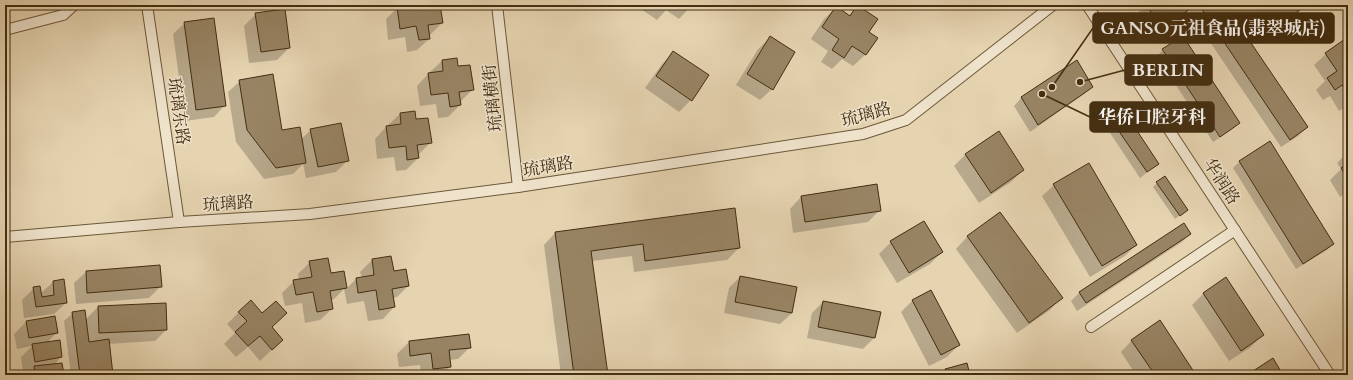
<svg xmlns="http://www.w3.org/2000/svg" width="1353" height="380" viewBox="0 0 1353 380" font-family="Cardo,'Noto Serif SC',serif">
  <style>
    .shadow { fill: #0003 }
    .building { fill: #988464; stroke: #432e11 }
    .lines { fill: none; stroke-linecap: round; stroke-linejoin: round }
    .minor-casing { stroke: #6c5839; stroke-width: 12 }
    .minor { stroke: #efe3cc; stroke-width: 10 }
    .labels { text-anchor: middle; stroke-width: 3; stroke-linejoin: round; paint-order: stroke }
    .street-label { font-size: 17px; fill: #432e11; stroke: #efe3cc }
    .leader { fill: none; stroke: #432e11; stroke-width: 1.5 }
    .callout-dot { fill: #432e11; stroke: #efe3cc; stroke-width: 1.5 }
    .callout { fill: #432e11; stroke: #432e11; stroke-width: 1.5 }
    .callout-label { font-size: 18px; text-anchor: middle; font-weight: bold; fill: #fff }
  </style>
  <rect width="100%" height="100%" fill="#e6d4b1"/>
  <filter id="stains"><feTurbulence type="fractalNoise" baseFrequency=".005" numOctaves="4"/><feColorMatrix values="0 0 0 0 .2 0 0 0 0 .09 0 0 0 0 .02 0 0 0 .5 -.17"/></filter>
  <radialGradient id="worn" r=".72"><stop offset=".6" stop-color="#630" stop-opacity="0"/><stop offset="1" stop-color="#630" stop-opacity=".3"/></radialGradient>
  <g class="shadow">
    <polygon points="400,5 439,5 442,23 430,35 428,35 429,39 417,50 407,52 405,37 388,40 386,19 397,8 400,7"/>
    <polygon points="639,5 692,5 679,19 666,10 657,20 638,7"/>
    <polygon points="1145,5 1300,5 1302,8 1293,16 1251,45 1307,127 1298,136 1281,147 1189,11 1153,36 1138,13"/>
    <polygon points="858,7 868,32 876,38 865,55 853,66 842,59 832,69 821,62 828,51 811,39 824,19 836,8 848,16"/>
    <polygon points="256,14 289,48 277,60 249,63 244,26"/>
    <polygon points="185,23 225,105 214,117 185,121 173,34"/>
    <polygon points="770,38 772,89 760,100 736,85 758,49"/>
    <polygon points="1348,39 1348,105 1339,111 1330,96 1323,100 1316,90 1325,81 1314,65 1326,54"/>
    <polygon points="1163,50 1239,123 1233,129 1213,142 1157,56"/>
    <polygon points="673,52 691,100 679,112 645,88 662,64"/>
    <polygon points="442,61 457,68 473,89 461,101 459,101 460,105 448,117 438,118 436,104 420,106 417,86 428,74 431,74 430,72"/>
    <polygon points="240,81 281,131 301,139 311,130 348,160 336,172 306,178 303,164 293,174 264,179 236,142 228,92"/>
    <polygon points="1092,87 1083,95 1030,132 1014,106 1022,97"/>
    <polygon points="400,114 415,120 431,142 419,154 417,154 418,158 406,170 396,171 394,157 377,159 375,139 386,127 389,127 388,125"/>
    <polygon points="1108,114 1158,164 1140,178 1102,121"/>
    <polygon points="1270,142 1333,244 1327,250 1296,269 1233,168 1239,162"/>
    <polygon points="1348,152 1348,191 1340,197 1330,180 1341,169 1337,163"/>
    <polygon points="966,154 1023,170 1011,182 979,203 954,166"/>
    <polygon points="1157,183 1187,210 1175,219 1153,187"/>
    <polygon points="1054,185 1136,245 1125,256 1090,277 1042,196"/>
    <polygon points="801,197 880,210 868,222 793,233 790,209"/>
    <polygon points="1000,213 1061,298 1050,310 1017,333 956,249 967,237"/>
    <polygon points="1184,225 1190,234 1182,242 1077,311 1071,301 1079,293"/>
    <polygon points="555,233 739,248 727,260 634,272 632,256 592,261 607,375 561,375 544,245"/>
    <polygon points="891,242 942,252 930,264 897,283 879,254"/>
    <polygon points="390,257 393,272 408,286 397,297 393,298 394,307 383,319 368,321 364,301 347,304 344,289 334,299 330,300 332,309 320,320 305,323 302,303 285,306 282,293 294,281 299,280 298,274 310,262 330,274 343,272 346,289 356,279 362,278 360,272 372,260"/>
    <polygon points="86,272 160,287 149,298 76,304 74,283"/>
    <polygon points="740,277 792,313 780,324 724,313 729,288"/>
    <polygon points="53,282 66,303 54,314 24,318 22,300 34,288 40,294"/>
    <polygon points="1204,293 1262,335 1251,347 1229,361 1192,305"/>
    <polygon points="913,300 959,345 947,357 929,366 901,312"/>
    <polygon points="823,302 874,338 863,349 807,338 812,313"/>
    <polygon points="165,304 166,330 155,341 108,344 112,375 71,375 64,321 73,313 85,320 98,307"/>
    <polygon points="239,312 271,328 282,340 260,361 248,347 236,357 224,344 235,333 227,324"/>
    <polygon points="54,317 57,332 46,344 61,357 54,365 63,375 27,375 30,372 23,373 21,357 32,346 17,349 14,334 26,322"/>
    <polygon points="468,335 470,347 458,359 449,360 450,367 442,375 421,375 420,365 399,367 397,354 409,342"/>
    <polygon points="1132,340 1195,375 1136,375 1121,352"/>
    <polygon points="946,370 969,375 940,375"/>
    <polygon points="1093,371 1096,375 1087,375"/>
    <polygon points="750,373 751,375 744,375"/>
  </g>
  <g class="building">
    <polygon points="409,5 440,5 443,23 428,25 430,39 419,40 416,26 400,29 397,7"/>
    <polygon points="857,5 878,19 869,32 878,38 866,55 852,46 844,58 832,50 839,39 822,27 836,6 850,16"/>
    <polygon points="1146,5 1196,5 1162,28"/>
    <polygon points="1199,5 1301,5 1303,8 1251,43 1308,127 1290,140"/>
    <polygon points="285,9 290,48 261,52 255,13"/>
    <polygon points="214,18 226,106 196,110 184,22"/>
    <polygon points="770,36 795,52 773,90 747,74"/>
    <polygon points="1183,36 1240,123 1220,137 1162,49"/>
    <polygon points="1348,37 1348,95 1342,85 1335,90 1327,78 1337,71 1325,53"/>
    <polygon points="673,51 709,75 692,101 656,76"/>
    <polygon points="457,58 458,66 470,65 474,90 459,92 461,105 450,107 448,93 431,95 428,73 443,71 442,60"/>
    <polygon points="1077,60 1093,87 1038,125 1021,97"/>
    <polygon points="273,74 282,130 300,127 306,163 276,168 247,130 239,80"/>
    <polygon points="1120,105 1159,164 1147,172 1107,114"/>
    <polygon points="415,111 416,119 428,118 432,143 417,145 419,158 407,160 406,146 389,148 386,126 401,124 400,113"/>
    <polygon points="341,123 349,161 318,167 310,129"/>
    <polygon points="999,131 1024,170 991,193 965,154"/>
    <polygon points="1270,141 1334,244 1303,264 1239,161"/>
    <polygon points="1089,163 1137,245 1102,266 1053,184"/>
    <polygon points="1348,163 1348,179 1341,168"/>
    <polygon points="1165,176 1188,210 1180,216 1156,182"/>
    <polygon points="877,184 881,211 805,222 801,196"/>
    <polygon points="735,208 740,248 645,261 643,244 591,251 608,375 574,375 555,232"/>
    <polygon points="1000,212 1063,298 1029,323 967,236"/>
    <polygon points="924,221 943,252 909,273 890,241"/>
    <polygon points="1184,223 1191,234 1086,303 1079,292"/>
    <polygon points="391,256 394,271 406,269 409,286 392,289 395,307 379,310 376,290 358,293 356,278 374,275 372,259"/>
    <polygon points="328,258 331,273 344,271 347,288 330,291 333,309 317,312 313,292 296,295 293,280 312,277 309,261"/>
    <polygon points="160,265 162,287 87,293 86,271"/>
    <polygon points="740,276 797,287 792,313 735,302"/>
    <polygon points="1226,277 1264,335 1241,351 1203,293"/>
    <polygon points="64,279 67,303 36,307 33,287 40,286 42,297 54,295 53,281"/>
    <polygon points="931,290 960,345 941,355 912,300"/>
    <polygon points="251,300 262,313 276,301 287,313 272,327 283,340 272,350 260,336 248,346 235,332 247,321 238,312"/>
    <polygon points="823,301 881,312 875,338 818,327"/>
    <polygon points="166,303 167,330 99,333 98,306"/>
    <polygon points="85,310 89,342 109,339 113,375 80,375 72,312"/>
    <polygon points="55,316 58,333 29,338 26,321"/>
    <polygon points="1160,320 1196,375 1155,375 1131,340"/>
    <polygon points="469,334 471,348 449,350 451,367 433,369 431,353 410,356 409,341"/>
    <polygon points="60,340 62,357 35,362 32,344"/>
    <polygon points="1273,358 1283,375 1251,375 1250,373"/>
    <polygon points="62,363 64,375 35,375 34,366"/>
    <polygon points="967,363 970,375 947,375 945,369"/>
    <polygon points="172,371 173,375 133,375"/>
  </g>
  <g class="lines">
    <defs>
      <g id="minor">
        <polyline points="147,5 179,222"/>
        <polyline points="497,5 518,187"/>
        <polyline points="1087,5 1330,375"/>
        <polyline points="5,30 63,15 74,5"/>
        <polyline points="5,237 179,222 310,214 518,187 863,134 906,120 1053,5"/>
        <polyline points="1091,327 1235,230"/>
      </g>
    </defs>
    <use href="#minor" class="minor-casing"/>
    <use href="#minor" class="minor"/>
  </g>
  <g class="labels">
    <g class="street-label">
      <text transform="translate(492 98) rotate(-96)" y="6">琉璃横街</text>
      <text transform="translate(179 111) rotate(82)" y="6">琉璃东路</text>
      <text transform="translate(866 114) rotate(-15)" y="6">琉璃路</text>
      <text transform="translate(548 166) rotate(-9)" y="6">琉璃路</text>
      <text transform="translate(1222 181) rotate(57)" y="6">华润路</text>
      <text transform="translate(228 203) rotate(-4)" y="6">琉璃路</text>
    </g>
  </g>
  <path class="leader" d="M1052 87L1093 28M1080 82L1125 70M1042 94L1090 117"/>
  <g class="callout-dot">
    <circle cx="1052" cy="87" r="4"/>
    <circle cx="1080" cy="82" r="4"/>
    <circle cx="1042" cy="94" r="4"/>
  </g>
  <g class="callout">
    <rect x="1093" y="13" width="241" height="30" rx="4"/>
    <rect x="1125" y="55" width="87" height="30" rx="4"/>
    <rect x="1090" y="102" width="124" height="30" rx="4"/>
  </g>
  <g class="callout-label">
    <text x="1213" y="34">GANSO元祖食品(翡翠城店)</text>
    <text x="1168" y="76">BERLIN</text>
    <text x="1152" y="123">华侨口腔牙科</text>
  </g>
  <rect width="1353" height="380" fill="none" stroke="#e6d4b1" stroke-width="20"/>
  <rect x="6" y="6" width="1341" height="368" fill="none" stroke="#432e11" stroke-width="2"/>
  <rect x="10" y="10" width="1333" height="360" fill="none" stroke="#432e11"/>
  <rect width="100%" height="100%" filter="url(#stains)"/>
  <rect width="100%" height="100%" fill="url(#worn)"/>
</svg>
